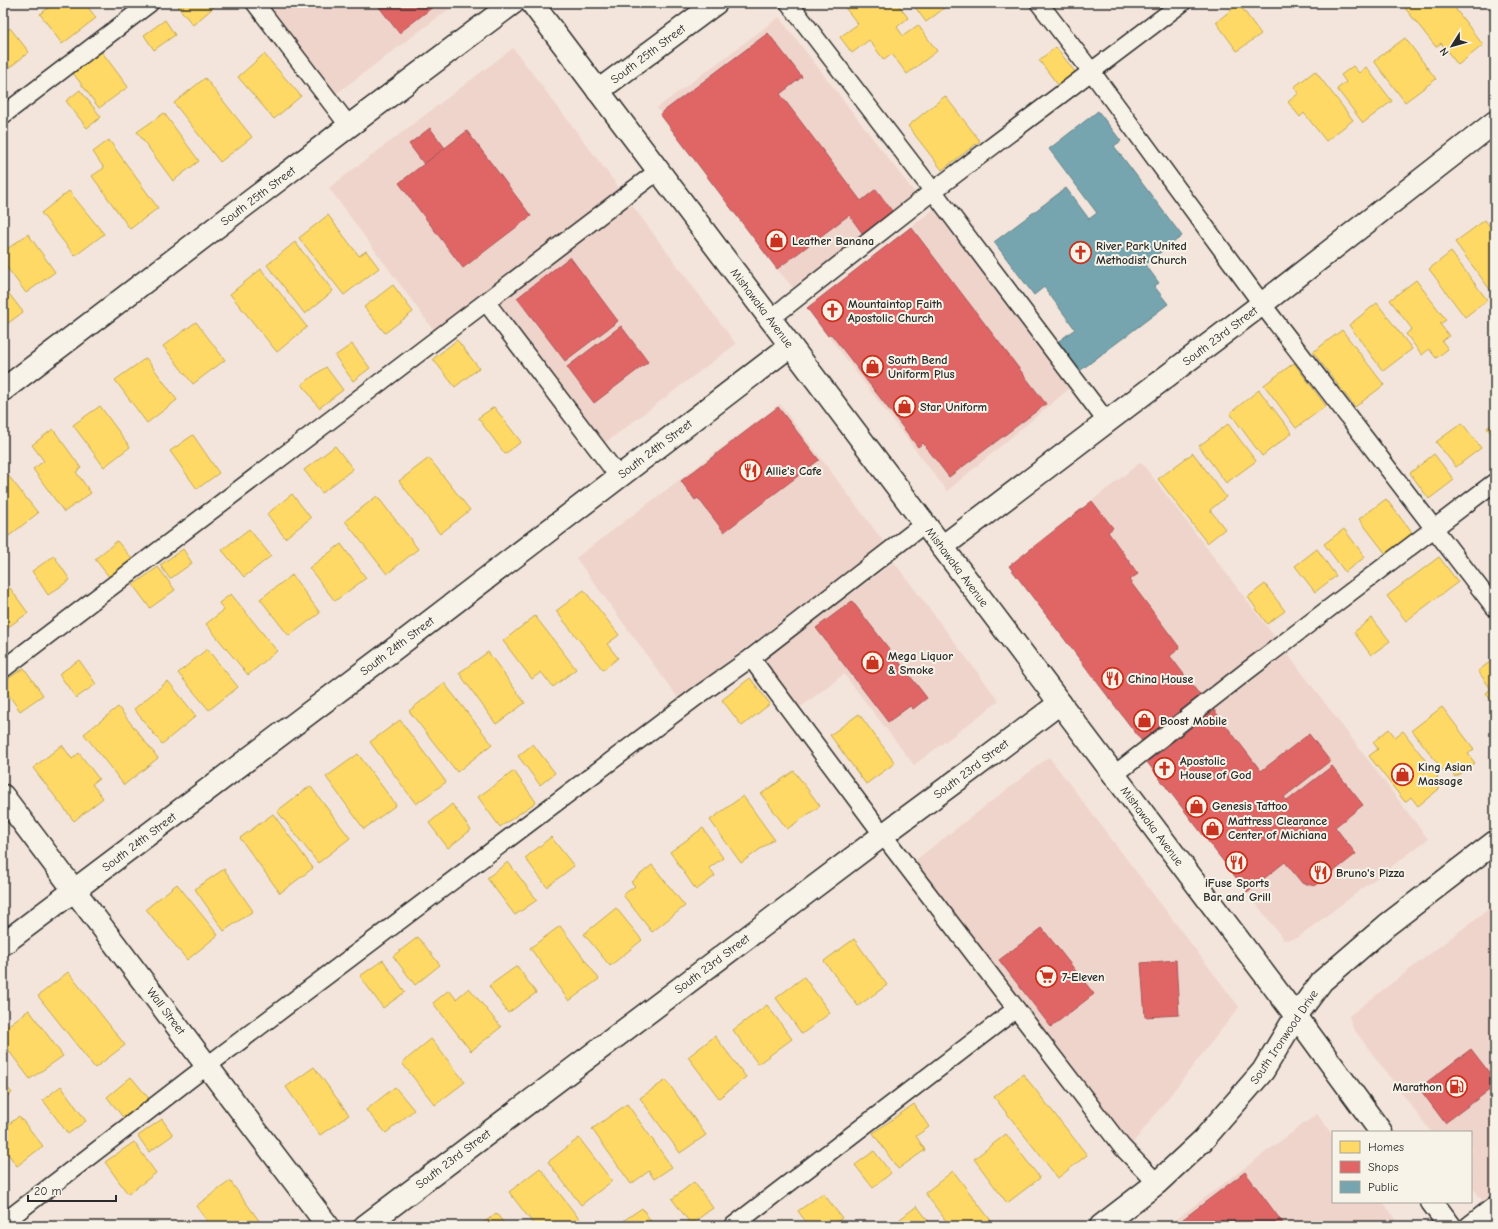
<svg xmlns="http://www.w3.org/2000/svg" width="1498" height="1229" viewBox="0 0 1498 1229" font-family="'Comic Neue',sans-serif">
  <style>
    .built { fill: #efd4cb }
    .homes { fill: #ffd966; stroke: #bfa554 }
    .shops { fill: #e06666; stroke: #aa5454 }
    .public { fill: #76a5af; stroke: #608087 }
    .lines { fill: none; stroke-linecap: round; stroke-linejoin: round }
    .lane-casing { stroke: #2b2b2b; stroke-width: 20 }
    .street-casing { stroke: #2b2b2b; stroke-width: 25 }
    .secondary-casing { stroke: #2b2b2b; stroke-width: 25 }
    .lane { stroke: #f7f3e8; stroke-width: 17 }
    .street { stroke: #f7f3e8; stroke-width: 22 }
    .secondary { stroke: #f7f3e8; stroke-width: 22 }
    .labels { text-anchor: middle; stroke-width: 4; stroke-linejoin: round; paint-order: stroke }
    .street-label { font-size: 12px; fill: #2b2b2b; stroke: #f7f3e8 }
    .poi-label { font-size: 12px; font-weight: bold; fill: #2b2b2b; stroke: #f7f3e8; text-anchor: start }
  </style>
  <rect width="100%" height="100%" fill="#f3e5db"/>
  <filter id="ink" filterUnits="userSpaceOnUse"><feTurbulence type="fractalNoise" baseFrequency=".025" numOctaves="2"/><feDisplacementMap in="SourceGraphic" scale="8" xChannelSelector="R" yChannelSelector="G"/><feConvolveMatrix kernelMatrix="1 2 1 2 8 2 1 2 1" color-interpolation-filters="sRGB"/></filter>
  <g filter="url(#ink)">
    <g class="built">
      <polygon points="262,3 457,3 333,96"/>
      <polygon points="779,17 918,197 795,290 777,269 657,108"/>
      <polygon points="513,48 620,189 435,332 329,188"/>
      <polygon points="947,199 1081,379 947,491 807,308"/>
      <polygon points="631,204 736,344 601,446 496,306"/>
      <polygon points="780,404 886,545 678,698 576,558"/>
      <polygon points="1141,462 1277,640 1144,744 1009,566"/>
      <polygon points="894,562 999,701 914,765 844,674 798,709 762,660"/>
      <polygon points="1287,653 1428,839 1297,938 1284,940 1147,762"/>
      <polygon points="1049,757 1239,1007 1129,1148 913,862"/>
      <polygon points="1495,904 1495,1194 1484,1203 1471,1185 1471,1132 1431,1132 1353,1028 1349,1016"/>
      <polygon points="1317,1114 1333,1136 1333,1202 1383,1202 1401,1226 1167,1226"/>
    </g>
    <g class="homes">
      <polygon points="55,3 85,3 96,18 62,44 40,14"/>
      <polygon points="183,3 210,3 214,7 193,25 178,7"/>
      <polygon points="845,3 897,3 908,18 897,27 903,36 918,25 937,51 907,74 892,54 884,60 869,40 852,53 840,37 858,24 843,5"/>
      <polygon points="912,3 951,3 926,22"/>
      <polygon points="1411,3 1451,3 1483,45 1458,65 1441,43 1436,47 1405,8"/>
      <polygon points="1239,4 1261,34 1237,51 1216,22"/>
      <polygon points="165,20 175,35 154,50 144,35"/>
      <polygon points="10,28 29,52 4,72 3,70 3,34"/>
      <polygon points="1405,38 1436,79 1405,102 1374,61"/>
      <polygon points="1056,47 1078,76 1061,89 1039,60"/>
      <polygon points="102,52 128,87 99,108 73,73"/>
      <polygon points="264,54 301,96 274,119 238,77"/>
      <polygon points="1353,66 1359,73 1366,67 1392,101 1363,123 1337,89 1346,82 1341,75"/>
      <polygon points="1315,71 1353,120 1326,141 1304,113 1300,117 1288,102 1299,93 1294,87"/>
      <polygon points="205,78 252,137 220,162 174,103"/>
      <polygon points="80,90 101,117 87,128 66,101"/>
      <polygon points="945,96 980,141 942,170 908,126"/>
      <polygon points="164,113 199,161 173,181 137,132"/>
      <polygon points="109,140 158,208 130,229 92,176 104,168 93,152"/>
      <polygon points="69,191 104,234 75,256 41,213"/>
      <polygon points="328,215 359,256 366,251 379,268 344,295 299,238"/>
      <polygon points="1485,220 1495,233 1494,295 1455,242"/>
      <polygon points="28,234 55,272 26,293 3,262 3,252"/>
      <polygon points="295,242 333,291 305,314 267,265"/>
      <polygon points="1451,252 1487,300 1465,317 1429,269"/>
      <polygon points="261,269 307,327 277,352 230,294"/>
      <polygon points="1416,280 1446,320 1440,324 1449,336 1442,341 1448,349 1436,358 1429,349 1422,355 1406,334 1412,329 1390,300"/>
      <polygon points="393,285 413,312 385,333 364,307"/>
      <polygon points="3,286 23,312 3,327"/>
      <polygon points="1377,303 1412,349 1383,371 1349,325"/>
      <polygon points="196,322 225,360 193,384 163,346"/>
      <polygon points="1342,330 1384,385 1355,407 1313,352"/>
      <polygon points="457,340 479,368 455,387 433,359"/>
      <polygon points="352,344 370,368 353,381 335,356"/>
      <polygon points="146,358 177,400 147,423 115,380"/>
      <polygon points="1294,363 1326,406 1296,428 1264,385"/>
      <polygon points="326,367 343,390 319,408 302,384"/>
      <polygon points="1259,390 1292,433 1262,456 1230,413"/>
      <polygon points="100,406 130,447 104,467 73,425"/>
      <polygon points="494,407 521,442 505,454 478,418"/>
      <polygon points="1495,422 1495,439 1487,428"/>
      <polygon points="1462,423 1481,448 1456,467 1436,442"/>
      <polygon points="1228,424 1256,461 1226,483 1199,446"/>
      <polygon points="53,429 81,468 76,472 91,493 64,512 33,469 44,461 32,445"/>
      <polygon points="193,435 219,473 197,489 170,451"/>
      <polygon points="335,446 353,469 322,493 304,470"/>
      <polygon points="1193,453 1226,497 1210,510 1225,529 1207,543 1158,479"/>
      <polygon points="1434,454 1454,480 1429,499 1410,473"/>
      <polygon points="429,458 470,510 440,534 399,481"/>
      <polygon points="3,469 38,513 9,536 3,528"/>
      <polygon points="292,494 311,518 285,538 267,514"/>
      <polygon points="377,496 418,549 387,574 345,521"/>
      <polygon points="1386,499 1413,534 1386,554 1359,519"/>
      <polygon points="249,529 271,556 244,577 222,550"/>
      <polygon points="1344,529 1365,557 1345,572 1324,544"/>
      <polygon points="117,541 133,560 110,578 95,559"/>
      <polygon points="341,544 366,578 335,601 309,568"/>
      <polygon points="183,549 192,563 170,579 160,565"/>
      <polygon points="1317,549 1336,576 1315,592 1295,566"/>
      <polygon points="54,556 70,580 48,595 32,571"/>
      <polygon points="1439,557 1458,582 1406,621 1387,596"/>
      <polygon points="158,567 175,590 150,608 133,585"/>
      <polygon points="292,575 320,613 289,636 260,599"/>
      <polygon points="1265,584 1285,611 1267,624 1248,597"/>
      <polygon points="10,588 28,613 4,630 3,593"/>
      <polygon points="584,590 619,635 607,644 618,658 603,670 556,611"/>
      <polygon points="231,594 277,651 248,675 206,624 224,610 219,603"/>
      <polygon points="535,616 576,669 553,687 541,672 532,679 503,641"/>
      <polygon points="1372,618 1390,641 1371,655 1354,632"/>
      <polygon points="207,649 238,687 209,710 178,673"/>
      <polygon points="488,652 525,703 496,724 459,673"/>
      <polygon points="1495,658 1495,706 1486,693 1491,689 1478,671"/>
      <polygon points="79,660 96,684 76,698 59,674"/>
      <polygon points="24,668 43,695 20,711 3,687 3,682"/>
      <polygon points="750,678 770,704 742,726 722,700"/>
      <polygon points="168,681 196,716 162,744 134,709"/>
      <polygon points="444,683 492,744 457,772 409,711"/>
      <polygon points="118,707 158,758 124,785 84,734"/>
      <polygon points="1442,707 1474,749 1468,754 1475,763 1455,777 1450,769 1445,773 1412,730"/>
      <polygon points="859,714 895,763 866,784 830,735"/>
      <polygon points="400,720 446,782 416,804 370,742"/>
      <polygon points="1389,729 1395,737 1403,731 1438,777 1433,781 1439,789 1418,806 1411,797 1405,802 1369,756 1378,749 1373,742"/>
      <polygon points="533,744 555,773 540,785 518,756"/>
      <polygon points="62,745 72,759 79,753 99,779 92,784 103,798 74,821 33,768"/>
      <polygon points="358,754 396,805 364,829 326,777"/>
      <polygon points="514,771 536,802 500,827 478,797"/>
      <polygon points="794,771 820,806 787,829 761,794"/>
      <polygon points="310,786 350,838 318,863 277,811"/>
      <polygon points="743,796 774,839 741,863 710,820"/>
      <polygon points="452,804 471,830 448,848 429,823"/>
      <polygon points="273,814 313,868 280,893 240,838"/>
      <polygon points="703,828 723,858 709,868 715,876 696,890 670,852"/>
      <polygon points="551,837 574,866 547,887 525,858"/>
      <polygon points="508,862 537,900 515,915 487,878"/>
      <polygon points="652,865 685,906 652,932 623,895 635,886 631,882"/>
      <polygon points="224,869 253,911 224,931 195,889"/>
      <polygon points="177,884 218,935 187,960 146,909"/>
      <polygon points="616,908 642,940 610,966 584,934"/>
      <polygon points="560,926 599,979 569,1001 530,948"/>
      <polygon points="418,937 440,965 415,985 393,956"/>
      <polygon points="854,939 887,985 858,1006 824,961"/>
      <polygon points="383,960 405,992 383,1008 360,976"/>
      <polygon points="517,966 536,993 508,1013 489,986"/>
      <polygon points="68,972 125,1045 95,1068 38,996"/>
      <polygon points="804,977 830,1013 802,1034 776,998"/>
      <polygon points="469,988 501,1027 471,1051 433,1003 449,990 456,999"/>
      <polygon points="767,1005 792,1039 758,1064 733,1030"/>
      <polygon points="29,1010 63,1056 30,1079 3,1043 3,1029"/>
      <polygon points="715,1036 746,1077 719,1098 688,1057"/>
      <polygon points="431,1039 465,1082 435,1105 402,1063"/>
      <polygon points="314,1067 349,1115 320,1135 286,1087"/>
      <polygon points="1023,1074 1087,1155 1058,1178 994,1097"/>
      <polygon points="131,1077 151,1101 126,1121 107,1097"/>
      <polygon points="666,1080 706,1135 680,1153 640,1098"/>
      <polygon points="3,1082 12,1093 3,1099"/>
      <polygon points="61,1086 86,1121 68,1134 43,1100"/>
      <polygon points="395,1087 414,1110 386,1133 366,1110"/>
      <polygon points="627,1104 672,1167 654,1179 649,1171 631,1184 592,1129"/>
      <polygon points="914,1104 929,1127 916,1136 925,1150 898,1169 873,1133"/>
      <polygon points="19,1116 43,1146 17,1166 3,1147 3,1129"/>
      <polygon points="162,1119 173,1135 149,1152 138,1136"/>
      <polygon points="1006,1134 1040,1178 1007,1203 974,1159"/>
      <polygon points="579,1138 612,1181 581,1205 548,1162"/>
      <polygon points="134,1142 156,1173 128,1194 105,1162"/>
      <polygon points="874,1151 891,1173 873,1188 855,1165"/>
      <polygon points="540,1168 580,1220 572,1226 535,1226 509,1192"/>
      <polygon points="953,1171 995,1226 950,1226 925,1193"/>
      <polygon points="230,1181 263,1226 211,1226 196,1206"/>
      <polygon points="694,1182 713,1208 691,1224 672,1199"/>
      <polygon points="823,1193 842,1218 830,1226 809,1226 798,1211"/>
      <polygon points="917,1206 932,1226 891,1226"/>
      <polygon points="642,1208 654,1226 616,1226"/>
      <polygon points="496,1213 506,1226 480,1226"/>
    </g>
    <g class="shops">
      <polygon points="376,3 438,3 399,33"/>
      <polygon points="768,33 802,77 780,94 861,201 876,189 895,215 865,237 849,215 777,269 660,114"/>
      <polygon points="430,128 445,148 424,164 409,144"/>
      <polygon points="467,131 531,216 463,268 399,183"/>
      <polygon points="911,227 1046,404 949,477 923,443 918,447 831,334 828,336 807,308"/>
      <polygon points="570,257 618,321 565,361 517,298"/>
      <polygon points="621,326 648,362 594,403 567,367"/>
      <polygon points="778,407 819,460 724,532 698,498 695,500 681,481"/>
      <polygon points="1092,501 1113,528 1108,532 1138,574 1129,580 1180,648 1170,656 1202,698 1144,744 1009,566"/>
      <polygon points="852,601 927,698 913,709 910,706 888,722 816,628"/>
      <polygon points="1214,710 1261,771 1309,734 1330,761 1284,797 1287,801 1332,766 1363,805 1335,827 1356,854 1315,886 1302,883 1285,862 1247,892 1147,762"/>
      <polygon points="1042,928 1094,994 1051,1027 999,960"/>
      <polygon points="1176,960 1179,1015 1145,1017 1141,963"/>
      <polygon points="1471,1049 1495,1080 1495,1086 1445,1123 1419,1088"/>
      <polygon points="1245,1172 1285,1226 1174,1226"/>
    </g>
    <polygon class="public" points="1098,111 1121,141 1114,146 1182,236 1145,264 1159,283 1154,286 1168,304 1077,373 1055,344 1075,329 1044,287 1034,295 994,242 1066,188 1089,219 1097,213 1049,149"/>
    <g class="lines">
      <defs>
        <g id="lane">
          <polyline points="255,3 349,126"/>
          <polyline points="789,3 933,191 1107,422"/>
          <polyline points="1039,3 1091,71 1262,304 1495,608"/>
          <polyline points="3,115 150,3"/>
          <polyline points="486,302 619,477"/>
          <polyline points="770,319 933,191 1182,3"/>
          <polyline points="751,658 883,835 1122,1147 1157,1183"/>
          <polyline points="3,669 658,171"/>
          <polyline points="1114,775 1247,671 1495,482"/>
          <polyline points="3,1223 191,1078 696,697 751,658 924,524"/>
          <polyline points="733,1226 1016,1009"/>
          <polyline points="1468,1226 1495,1205"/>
        </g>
        <g id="street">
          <polyline points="598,91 716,3"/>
          <polyline points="3,390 349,126 513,3"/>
          <polyline points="942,547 1262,304 1495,122"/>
          <polyline points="3,796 328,1226"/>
          <polyline points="3,944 394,649 790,346"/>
          <polyline points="365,1226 883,835 975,767 1060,703"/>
        </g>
        <g id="secondary">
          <polyline points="532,3 1296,1016 1381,1132"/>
          <polyline points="1432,1202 1450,1226"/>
          <polyline points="1101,1226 1157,1183 1203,1140 1263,1071 1296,1016 1322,981 1387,925 1495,842"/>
        </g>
      </defs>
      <use href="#lane" class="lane-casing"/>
      <use href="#street" class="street-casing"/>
      <use href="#secondary" class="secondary-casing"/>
      <use href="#lane" class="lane"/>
      <use href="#street" class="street"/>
      <use href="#secondary" class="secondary"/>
    </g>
  </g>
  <defs>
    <symbol id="shop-ring" viewBox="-11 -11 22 22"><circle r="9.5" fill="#f7f3e8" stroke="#c8321e" stroke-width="1.5"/><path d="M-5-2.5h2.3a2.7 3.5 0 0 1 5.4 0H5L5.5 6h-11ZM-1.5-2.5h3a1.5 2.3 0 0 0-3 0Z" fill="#c8321e"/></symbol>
    <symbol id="church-ring" viewBox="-11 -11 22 22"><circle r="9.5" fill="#f7f3e8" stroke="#c8321e" stroke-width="1.5"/><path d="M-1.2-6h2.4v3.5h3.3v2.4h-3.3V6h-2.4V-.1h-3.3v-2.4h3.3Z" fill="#c8321e"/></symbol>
    <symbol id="restaurant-ring" viewBox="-11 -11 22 22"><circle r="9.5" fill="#f7f3e8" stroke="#c8321e" stroke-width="1.5"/><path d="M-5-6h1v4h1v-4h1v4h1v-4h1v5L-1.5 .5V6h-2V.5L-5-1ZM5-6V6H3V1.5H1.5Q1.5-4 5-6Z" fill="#c8321e"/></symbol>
    <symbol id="supermarket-ring" viewBox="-11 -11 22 22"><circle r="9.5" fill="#f7f3e8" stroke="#c8321e" stroke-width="1.5"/><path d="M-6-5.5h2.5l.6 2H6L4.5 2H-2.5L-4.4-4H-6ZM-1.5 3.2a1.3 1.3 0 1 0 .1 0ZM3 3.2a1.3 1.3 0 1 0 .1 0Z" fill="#c8321e"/></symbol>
    <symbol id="fuel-ring" viewBox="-11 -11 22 22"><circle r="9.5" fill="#f7f3e8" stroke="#c8321e" stroke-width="1.5"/><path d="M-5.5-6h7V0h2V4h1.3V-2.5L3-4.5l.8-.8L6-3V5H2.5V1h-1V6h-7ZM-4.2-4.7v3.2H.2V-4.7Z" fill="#c8321e"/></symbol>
  </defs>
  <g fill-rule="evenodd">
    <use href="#shop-ring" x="764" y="228" width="25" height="25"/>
    <use href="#church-ring" x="1068" y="240" width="25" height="25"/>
    <use href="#church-ring" x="820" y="298" width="25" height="25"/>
    <use href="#shop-ring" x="860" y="354" width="25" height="25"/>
    <use href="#shop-ring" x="892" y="394" width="25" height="25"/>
    <use href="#restaurant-ring" x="738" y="458" width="25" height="25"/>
    <use href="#shop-ring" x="860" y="650" width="25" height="25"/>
    <use href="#restaurant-ring" x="1100" y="666" width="25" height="25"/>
    <use href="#shop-ring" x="1132" y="708" width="25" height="25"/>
    <use href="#church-ring" x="1152" y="756" width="25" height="25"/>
    <use href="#shop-ring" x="1390" y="762" width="25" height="25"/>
    <use href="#shop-ring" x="1184" y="794" width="25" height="25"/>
    <use href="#shop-ring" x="1200" y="816" width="25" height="25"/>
    <use href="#restaurant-ring" x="1224" y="850" width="25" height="25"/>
    <use href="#restaurant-ring" x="1308" y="860" width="25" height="25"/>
    <use href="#supermarket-ring" x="1034" y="964" width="25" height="25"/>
    <use href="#fuel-ring" x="1444" y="1074" width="25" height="25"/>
  </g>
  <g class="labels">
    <g class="street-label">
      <text transform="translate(648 54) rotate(-37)" y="4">South 25th Street</text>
      <text transform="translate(258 196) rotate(-37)" y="4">South 25th Street</text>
      <text transform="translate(762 308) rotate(53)" y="4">Mishawaka Avenue</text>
      <text transform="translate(1220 336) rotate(-37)" y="4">South 23rd Street</text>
      <text transform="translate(655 449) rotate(-37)" y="4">South 24th Street</text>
      <text transform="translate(957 567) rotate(53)" y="4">Mishawaka Avenue</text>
      <text transform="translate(397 646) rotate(-37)" y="4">South 24th Street</text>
      <text transform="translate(971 769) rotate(-37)" y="4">South 23rd Street</text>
      <text transform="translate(1152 826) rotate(53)" y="4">Mishawaka Avenue</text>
      <text transform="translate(139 842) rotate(-37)" y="4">South 24th Street</text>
      <text transform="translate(712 964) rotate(-37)" y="4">South 23rd Street</text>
      <text transform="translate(166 1011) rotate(53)" y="4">Wall Street</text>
      <text transform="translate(1284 1037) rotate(-56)" y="4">South Ironwood Drive</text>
      <text transform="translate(453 1159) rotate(-37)" y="4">South 23rd Street</text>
    </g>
    <g class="poi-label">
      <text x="792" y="245">Leather Banana</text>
      <text x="1096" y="250">River Park United<tspan x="1096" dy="14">Methodist Church</tspan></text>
      <text x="848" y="308">Mountaintop Faith<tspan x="848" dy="14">Apostolic Church</tspan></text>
      <text x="888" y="364">South Bend<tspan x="888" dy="14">Uniform Plus</tspan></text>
      <text x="920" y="411">Star Uniform</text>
      <text x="766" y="475">Allie's Cafe</text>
      <text x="888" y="660">Mega Liquor<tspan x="888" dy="14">&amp; Smoke</tspan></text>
      <text x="1128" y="683">China House</text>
      <text x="1160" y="725">Boost Mobile</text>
      <text x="1180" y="765">Apostolic<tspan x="1180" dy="14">House of God</tspan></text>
      <text x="1418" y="771">King Asian<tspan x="1418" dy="14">Massage</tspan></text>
      <text x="1212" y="810">Genesis Tattoo</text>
      <text x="1228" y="825">Mattress Clearance<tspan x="1228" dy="14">Center of Michiana</tspan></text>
      <text x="1336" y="877">Bruno's Pizza</text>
      <text x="1237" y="887" text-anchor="middle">iFuse Sports<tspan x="1237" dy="14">Bar and Grill</tspan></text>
      <text x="1062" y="981">7-Eleven</text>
      <text x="1442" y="1091" text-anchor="end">Marathon</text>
    </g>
  </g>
  <rect width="1498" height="1229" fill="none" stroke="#f7f3e8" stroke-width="16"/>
  <rect x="8" y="8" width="1482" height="1213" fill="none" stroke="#2b2b2b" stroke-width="1.5" filter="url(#ink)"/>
  <rect x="1332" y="1131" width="140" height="72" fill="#f7f3e8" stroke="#a5a39c"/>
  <rect x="1340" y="1141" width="20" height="12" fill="#ffd966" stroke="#a5a39c"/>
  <text x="1368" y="1151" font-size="12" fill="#2b2b2b">Homes</text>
  <rect x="1340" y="1161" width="20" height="12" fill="#e06666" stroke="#a5a39c"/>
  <text x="1368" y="1171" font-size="12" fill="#2b2b2b">Shops</text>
  <rect x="1340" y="1181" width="20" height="12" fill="#76a5af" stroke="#a5a39c"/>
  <text x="1368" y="1191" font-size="12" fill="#2b2b2b">Public</text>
  <g transform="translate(1452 46) rotate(233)" stroke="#f7f3e8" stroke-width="3" paint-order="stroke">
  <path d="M0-3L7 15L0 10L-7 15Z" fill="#2b2b2b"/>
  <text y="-6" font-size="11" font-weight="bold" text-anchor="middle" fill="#2b2b2b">N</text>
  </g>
  <path d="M28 1195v6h88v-6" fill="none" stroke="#2b2b2b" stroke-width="2"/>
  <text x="34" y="1195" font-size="12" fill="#2b2b2b" stroke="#f7f3e8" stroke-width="3" paint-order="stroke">20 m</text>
</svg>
